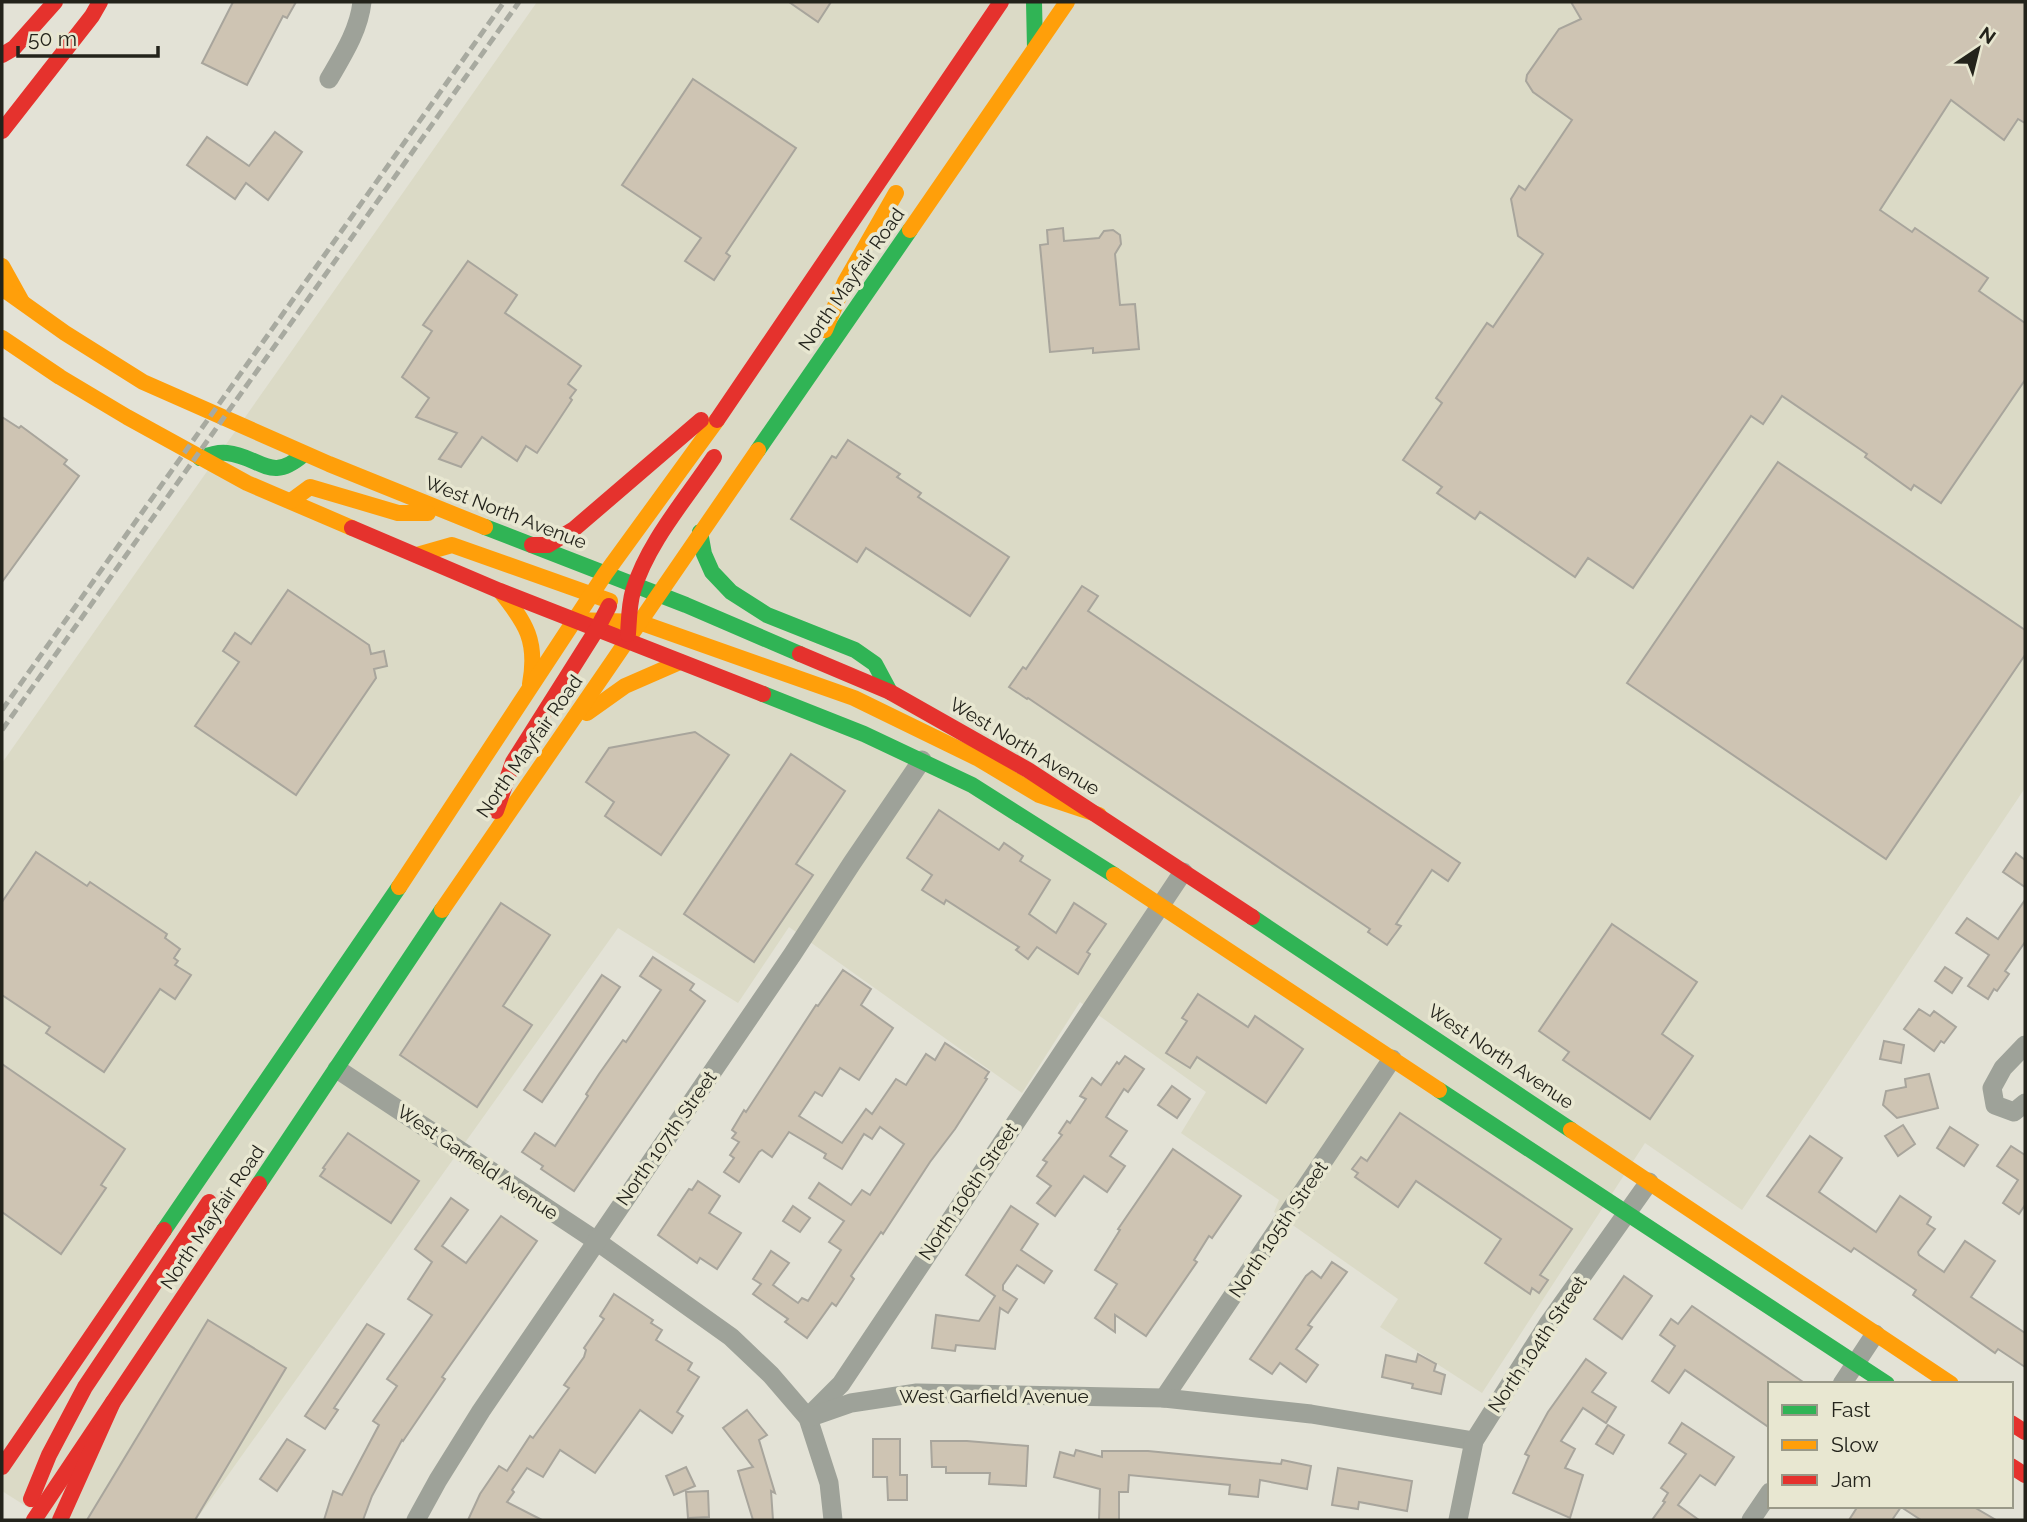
<svg xmlns="http://www.w3.org/2000/svg" width="2027" height="1522" viewBox="0 0 2027 1522" font-family="Raleway,sans-serif">
  <style>
    .built { fill: #dbdac6 }
    .building { fill: #cec4b3; stroke: #a8a59c; stroke-width: 2 }
    .lines { fill: none; stroke-linecap: round; stroke-linejoin: round }
    .street { stroke: #9ea299; stroke-width: 19 }
    .fast { stroke: #30b455; stroke-width: 16 }
    .slow { stroke: #ff9f0a; stroke-width: 16 }
    .jam { stroke: #e5322d; stroke-width: 16 }
    .rail { stroke: #a8aaa0; stroke-width: 5; stroke-dasharray: 10 5; stroke-linecap: butt }
    .labels { text-anchor: middle; stroke-width: 7; stroke-linejoin: round; paint-order: stroke }
    .street-label { font-size: 19px; fill: #23231b; stroke: #e8e7d1 }
  </style>
  <rect width="100%" height="100%" fill="#e3e2d6"/>
  <polygon class="built" points="537,2 2025,2 2025,788 1742,1210 1645,1143 1482,1393 1380,1327 1398,1299 1274,1212 1279,1200 1181,1133 1206,1092 1080,1002 1022,1093 789,927 738,1003 618,928 196,1520 48,1520 2,1491 2,763"/>
  <g class="building">
    <polygon points="233,2 296,2 287,18 283,16 247,85 202,63"/>
    <polygon points="789,2 831,2 818,22"/>
    <polygon points="1571,2 2025,2 2025,123 2018,119 2004,140 1951,100 1880,210 1912,232 1915,228 1988,278 1979,291 2025,323 2025,380 1941,503 1914,485 1911,490 1865,457 1867,454 1782,396 1763,424 1751,416 1633,588 1588,558 1575,577 1480,512 1475,519 1437,493 1442,487 1403,460 1442,403 1436,398 1487,323 1493,327 1543,254 1518,236 1511,199 1519,186 1525,190 1572,120 1533,92 1526,81 1527,75 1559,29 1581,19"/>
    <polygon points="693,79 796,148 726,253 730,256 714,280 685,261 701,238 622,185"/>
    <polygon points="275,132 302,152 268,200 246,183 235,199 187,165 207,137 249,166"/>
    <polygon points="1063,228 1064,241 1099,238 1104,231 1113,230 1120,235 1121,244 1115,254 1120,305 1135,304 1139,349 1093,353 1093,348 1050,352 1040,245 1048,244 1047,230"/>
    <polygon points="468,261 517,295 505,313 581,366 568,384 576,390 570,398 572,400 537,453 526,446 517,461 482,437 461,467 439,459 457,433 416,417 429,398 402,377 432,331 423,325"/>
    <polygon points="2,417 19,428 21,426 67,460 64,464 79,476 2,582"/>
    <polygon points="848,440 900,474 897,477 921,493 918,497 1009,557 970,616 866,548 857,562 791,519 832,456 836,458"/>
    <polygon points="1778,462 2025,630 2025,655 1886,859 1627,683"/>
    <polygon points="1082,586 1098,596 1088,611 1460,863 1448,881 1432,870 1396,924 1401,926 1387,945 1368,932 1370,929 1028,698 1027,699 1009,687 1023,667 1026,669"/>
    <polygon points="288,590 369,645 371,654 384,651 387,666 374,669 376,678 296,795 195,726 239,662 223,651 235,633 251,644"/>
    <polygon points="695,732 729,755 661,855 605,816 614,802 586,782 609,748"/>
    <polygon points="791,754 845,791 796,864 813,875 754,962 684,914"/>
    <polygon points="939,810 999,850 1004,843 1023,856 1020,861 1050,880 1029,914 1056,933 1074,903 1106,924 1087,952 1090,954 1078,974 1037,947 1028,959 1016,950 1019,947 946,900 944,904 922,890 932,875 907,858"/>
    <polygon points="36,852 87,886 90,882 167,934 165,938 180,949 174,958 178,961 175,965 191,975 175,999 160,989 104,1072 46,1033 50,1027 2,995 2,902"/>
    <polygon points="2016,853 2025,860 2025,887 2003,872"/>
    <polygon points="2025,900 2025,942 2005,971 2009,974 1997,991 1994,989 1988,999 1968,986 1989,955 1956,933 1967,918 1998,939"/>
    <polygon points="501,903 550,935 503,1006 532,1025 477,1107 400,1055"/>
    <polygon points="1612,924 1697,982 1662,1034 1693,1056 1650,1119 1563,1060 1569,1052 1539,1031"/>
    <polygon points="653,957 694,984 690,990 705,1001 574,1191 541,1169 543,1166 522,1152 535,1133 555,1146 588,1096 586,1094 599,1074 623,1040 626,1042 661,990 640,976"/>
    <polygon points="1945,967 1962,978 1952,993 1935,981"/>
    <polygon points="843,970 871,989 861,1005 893,1028 859,1080 840,1068 822,1096 815,1092 799,1116 842,1143 866,1109 872,1114 896,1079 906,1085 926,1054 935,1060 945,1043 989,1072 985,1078 987,1079 955,1129 930,1162 883,1234 881,1232 851,1276 854,1279 836,1306 832,1303 807,1338 785,1322 788,1319 753,1294 761,1284 753,1279 771,1251 789,1263 773,1285 798,1303 802,1298 808,1301 841,1250 829,1242 844,1221 809,1198 819,1183 851,1205 862,1190 870,1195 904,1144 880,1127 872,1139 864,1134 842,1169 824,1158 826,1154 789,1132 772,1157 762,1150 759,1152 739,1182 724,1172 734,1158 730,1155 739,1142 732,1138 736,1133 732,1130 744,1110 746,1112 816,1005 818,1006"/>
    <polygon points="602,975 620,987 542,1102 524,1090"/>
    <polygon points="1198,994 1248,1027 1255,1016 1303,1049 1266,1103 1197,1057 1190,1068 1166,1053 1187,1021 1182,1018"/>
    <polygon points="1919,1009 1930,1016 1934,1011 1956,1027 1944,1043 1941,1041 1934,1051 1904,1029"/>
    <polygon points="1884,1041 1904,1045 1901,1063 1880,1059"/>
    <polygon points="1125,1056 1144,1069 1128,1092 1124,1089 1106,1117 1127,1131 1110,1156 1125,1166 1107,1192 1084,1176 1055,1216 1037,1203 1051,1186 1037,1176 1047,1162 1043,1160 1062,1135 1059,1133 1067,1121 1070,1123 1086,1099 1080,1096 1092,1078 1101,1085 1117,1062 1119,1064"/>
    <polygon points="2,1064 125,1149 101,1185 106,1188 61,1254 2,1212"/>
    <polygon points="1929,1074 1938,1108 1897,1118 1883,1105 1886,1091 1906,1087 1905,1079"/>
    <polygon points="1172,1086 1190,1099 1177,1118 1158,1105"/>
    <polygon points="1400,1113 1572,1229 1540,1275 1548,1280 1539,1293 1532,1288 1530,1294 1485,1263 1501,1239 1416,1181 1398,1207 1355,1177 1358,1173 1352,1169 1361,1157 1367,1161"/>
    <polygon points="1903,1125 1915,1144 1898,1156 1885,1136"/>
    <polygon points="1950,1127 1978,1145 1964,1166 1937,1148"/>
    <polygon points="348,1133 419,1181 391,1223 320,1176 325,1169 323,1168"/>
    <polygon points="1810,1136 1842,1158 1819,1192 1876,1232 1900,1196 1931,1217 1927,1224 1935,1229 1918,1252 1919,1255 1944,1272 1965,1241 1995,1261 1971,1297 2025,1333 2025,1367 1998,1349 1995,1353 1913,1295 1916,1290 1854,1248 1851,1252 1767,1196"/>
    <polygon points="2011,1146 2025,1155 2025,1205 2019,1214 2003,1203 2018,1180 1997,1166"/>
    <polygon points="1173,1149 1241,1196 1212,1238 1209,1236 1194,1260 1197,1262 1146,1336 1115,1315 1115,1332 1095,1318 1117,1284 1095,1270 1120,1230 1118,1229"/>
    <polygon points="698,1181 720,1196 709,1213 741,1233 717,1269 700,1258 697,1263 658,1235 689,1189 692,1190"/>
    <polygon points="451,1198 468,1210 442,1246 466,1263 501,1216 537,1241 442,1377 445,1379 403,1441 402,1440 372,1496 363,1520 324,1520 333,1491 342,1495 379,1425 373,1421 397,1386 387,1379 432,1315 408,1299 432,1262 415,1249"/>
    <polygon points="793,1206 810,1218 800,1232 783,1221"/>
    <polygon points="1011,1206 1038,1224 1021,1250 1052,1271 1044,1283 1017,1265 1003,1285 1003,1290 1017,1299 1008,1313 1000,1308 995,1349 956,1345 955,1351 932,1348 936,1315 979,1321 995,1296 966,1275"/>
    <polygon points="1332,1262 1347,1272 1308,1325 1312,1327 1296,1349 1318,1365 1306,1382 1280,1363 1272,1374 1250,1359 1306,1276 1312,1271 1321,1278"/>
    <polygon points="1624,1276 1652,1296 1622,1339 1594,1319"/>
    <polygon points="614,1294 653,1320 651,1323 662,1330 656,1340 692,1363 688,1370 699,1377 677,1412 683,1416 672,1433 640,1410 595,1473 560,1450 543,1477 527,1468 512,1490 514,1492 507,1502 542,1520 468,1520 480,1494 499,1466 507,1471 530,1436 533,1438 569,1388 564,1385 584,1357 586,1350 584,1348 604,1319 600,1316"/>
    <polygon points="1692,1306 1806,1384 1770,1384 1770,1428 1685,1370 1669,1393 1652,1381 1675,1346 1660,1335 1671,1319 1678,1324"/>
    <polygon points="208,1320 286,1368 195,1520 87,1520"/>
    <polygon points="367,1324 384,1334 334,1408 338,1410 325,1429 305,1416"/>
    <polygon points="1418,1354 1436,1364 1434,1371 1445,1375 1441,1394 1412,1388 1413,1384 1382,1377 1386,1355 1416,1362"/>
    <polygon points="1586,1359 1606,1373 1592,1392 1616,1407 1606,1423 1583,1408 1561,1441 1575,1449 1565,1468 1583,1475 1570,1518 1513,1493 1529,1456 1525,1454 1548,1412"/>
    <polygon points="747,1410 767,1435 759,1440 775,1493 771,1491 773,1520 753,1520 738,1471 753,1467 723,1428"/>
    <polygon points="1682,1423 1734,1457 1715,1485 1700,1475 1678,1505 1699,1520 1652,1520 1665,1502 1663,1501 1668,1493 1661,1488 1686,1454 1669,1443"/>
    <polygon points="1608,1425 1624,1435 1613,1454 1596,1444"/>
    <polygon points="287,1439 305,1450 277,1491 260,1479"/>
    <polygon points="873,1439 900,1439 900,1475 907,1475 907,1500 888,1500 887,1477 873,1477"/>
    <polygon points="931,1441 967,1441 1028,1446 1026,1486 989,1484 990,1473 946,1473 946,1467 932,1467"/>
    <polygon points="1076,1450 1102,1457 1102,1451 1148,1451 1281,1464 1282,1460 1311,1466 1307,1489 1260,1480 1258,1497 1229,1494 1230,1485 1129,1475 1128,1492 1119,1492 1119,1520 1099,1520 1100,1489 1054,1477 1060,1452 1074,1456"/>
    <polygon points="686,1467 695,1486 674,1495 666,1476"/>
    <polygon points="1338,1468 1412,1481 1407,1511 1359,1502 1358,1509 1332,1505"/>
    <polygon points="708,1491 709,1517 688,1518 686,1492"/>
    <polygon points="1858,1506 1972,1506 1996,1520 1921,1520 1901,1507 1892,1520 1849,1520"/>
  </g>
  <g class="lines">
    <g class="street">
      <path d="M329,79C343,55 359,30 362,2"/>
      <polyline points="2025,1045 2003,1068 1992,1088 1995,1105 2014,1112 2025,1103"/>
      <polyline points="337,1069 595,1240 731,1337 771,1375 808,1418 829,1483 833,1520"/>
      <polyline points="1842,1384 1875,1334"/>
      <polyline points="1164,1398 1392,1059"/>
      <polyline points="811,1414 841,1384 1183,872"/>
      <polyline points="808,1418 851,1403 917,1393 1164,1398 1311,1414 1474,1441"/>
      <polyline points="416,1520 438,1480 481,1411 792,955 852,863 922,760"/>
      <polyline points="1458,1520 1474,1441 1548,1324 1649,1182"/>
      <polyline points="1751,1520 1770,1492"/>
    </g>
    <g class="fast">
      <polyline points="1034,2 1035,48"/>
      <polyline points="758,450 910,230"/>
      <path d="M200,458C209,455 218,452 227,453C262,457 270,484 304,454"/>
      <polyline points="485,527 686,605 800,654"/>
      <polyline points="700,532 704,554 712,572 731,592 767,615 855,650 875,664 890,692"/>
      <polyline points="763,694 864,734 972,785 1114,875"/>
      <polyline points="1252,917 1571,1130"/>
      <polyline points="1439,1090 1887,1384"/>
      <polyline points="259,1184 442,910"/>
      <polyline points="164,1230 399,887"/>
    </g>
    <g class="slow">
      <polyline points="910,230 1067,2"/>
      <polyline points="2,266 22,302"/>
      <polyline points="6,291 65,333 143,382 329,464 485,527"/>
      <polyline points="825,330 845,282 896,193"/>
      <polyline points="2,338 60,377 127,417 247,483 352,528"/>
      <polyline points="291,501 310,487 398,513 428,513"/>
      <polyline points="417,555 452,545 610,601"/>
      <path d="M500,591C526,623 538,641 530,684"/>
      <polyline points="575,620 639,622 854,698 977,758 1039,795 1099,815"/>
      <polyline points="587,713 625,686 680,662"/>
      <polyline points="1114,875 1439,1090"/>
      <polyline points="399,887 605,574 717,420"/>
      <polyline points="442,910 758,450"/>
      <polyline points="1571,1130 1951,1384"/>
    </g>
    <g class="jam">
      <polyline points="2,55 14,48 55,2"/>
      <polyline points="2,131 92,16 100,2"/>
      <polyline points="717,420 1001,2"/>
      <polyline points="352,528 500,591 763,694"/>
      <polyline points="532,545 548,545 574,529 701,420"/>
      <path d="M628,634C629,620 629,605 633,591C648,542 686,499 714,457"/>
      <polyline points="800,654 890,692 1028,770 1252,917"/>
      <polyline points="496,811 513,762 597,629 609,606"/>
      <polyline points="2011,1423 2025,1432"/>
      <polyline points="2011,1466 2025,1475"/>
      <polyline points="2,1467 164,1230"/>
      <polyline points="31,1499 49,1455 85,1387 209,1202"/>
      <polyline points="34,1520 259,1184"/>
      <polyline points="60,1520 113,1402"/>
    </g>
    <g class="rail">
      <polyline points="2,710 504,2"/>
      <polyline points="2,730 519,2"/>
    </g>
  </g>
  <g class="labels">
    <g class="street-label">
      <text transform="translate(851 279) rotate(-55)" y="7">North Mayfair Road</text>
      <text transform="translate(506 512) rotate(21)" y="7">West North Avenue</text>
      <text transform="translate(529 746) rotate(-55)" y="7">North Mayfair Road</text>
      <text transform="translate(1025 746) rotate(31)" y="7">West North Avenue</text>
      <text transform="translate(1501 1056) rotate(34)" y="7">West North Avenue</text>
      <text transform="translate(666 1138) rotate(-55)" y="7">North 107th Street</text>
      <text transform="translate(478 1162) rotate(34)" y="7">West Garfield Avenue</text>
      <text transform="translate(968 1191) rotate(-56)" y="7">North 106th Street</text>
      <text transform="translate(212 1217) rotate(-56)" y="7">North Mayfair Road</text>
      <text transform="translate(1278 1229) rotate(-56)" y="7">North 105th Street</text>
      <text transform="translate(1537 1344) rotate(-56)" y="7">North 104th Street</text>
      <text x="994" y="1403">West Garfield Avenue</text>
    </g>
  </g>
  <rect width="2027" height="1522" fill="none" stroke="#23231b" stroke-width="7"/>
  <rect x="1768" y="1382" width="245" height="126" fill="#e8e7d1" stroke="#999988" stroke-width="2"/>
  <rect x="1782" y="1405" width="35" height="10" fill="#30b455" stroke="#999988" stroke-width="2"/>
  <text x="1831" y="1417" font-size="21" fill="#23231b">Fast</text>
  <rect x="1782" y="1440" width="35" height="10" fill="#ff9f0a" stroke="#999988" stroke-width="2"/>
  <text x="1831" y="1452" font-size="21" fill="#23231b">Slow</text>
  <rect x="1782" y="1475" width="35" height="10" fill="#e5322d" stroke="#999988" stroke-width="2"/>
  <text x="1831" y="1487" font-size="21" fill="#23231b">Jam</text>
  <g transform="translate(1978 49) rotate(35)" stroke="#e8e7d1" stroke-width="5" paint-order="stroke">
  <path d="M0-5L12 26L0 18L-12 26Z" fill="#23231b"/>
  <text y="-10" font-size="19" font-weight="bold" text-anchor="middle" fill="#23231b">N</text>
  </g>
  <path d="M18 46v10h140v-10" fill="none" stroke="#23231b" stroke-width="3.5"/>
  <text x="28" y="46" font-size="21" fill="#23231b" stroke="#e8e7d1" stroke-width="5" paint-order="stroke">50 m</text>
</svg>
